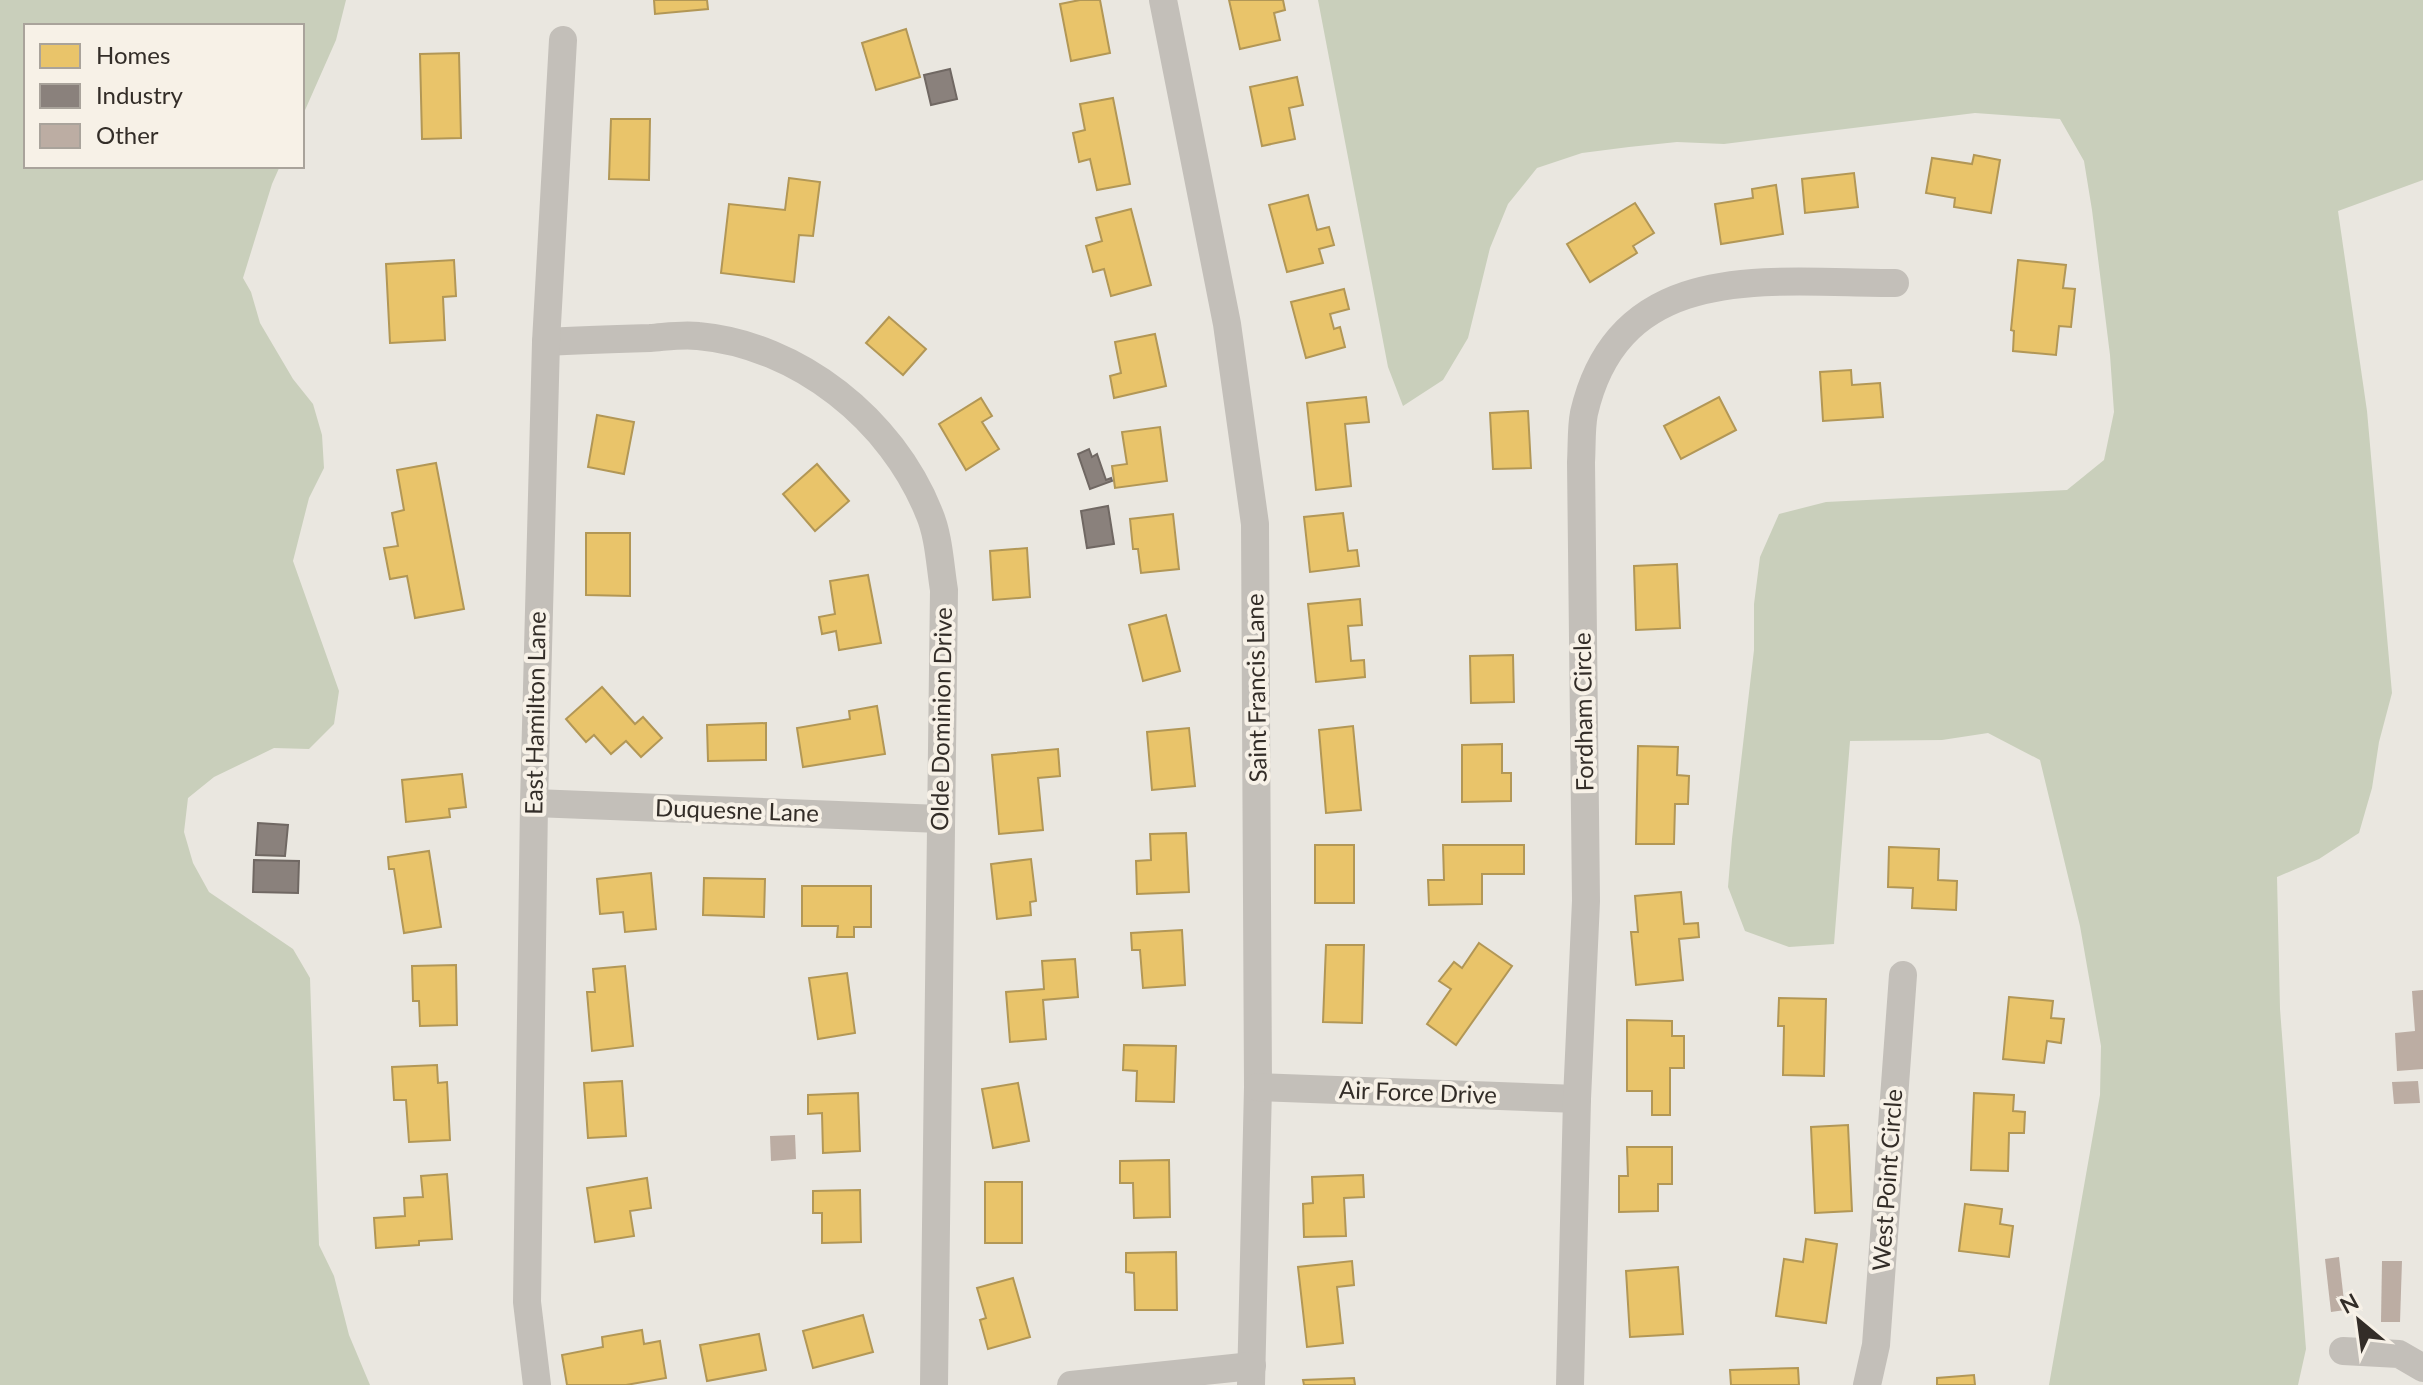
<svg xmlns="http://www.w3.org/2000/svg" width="2423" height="1385" viewBox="0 0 2423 1385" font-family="Lato,sans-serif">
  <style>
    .green { fill: #c9cfbb }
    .homes { fill: #e9c46a; stroke: #b29756; stroke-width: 2 }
    .industry { fill: #8a817c; stroke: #706863; stroke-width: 2 }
    .building { fill: #bcada3 }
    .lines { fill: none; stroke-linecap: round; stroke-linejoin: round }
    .minor { stroke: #c3bfb9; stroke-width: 28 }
    .labels { text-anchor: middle; stroke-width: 8; stroke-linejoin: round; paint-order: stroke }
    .street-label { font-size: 24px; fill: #332d28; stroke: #f7f1e7 }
  </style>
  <rect width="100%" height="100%" fill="#eae7e0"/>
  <g class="green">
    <polygon points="0,0 346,0 336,40 302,117 302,26 26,26 26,166 280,166 272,184 243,278 251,292 260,323 293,379 313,404 322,435 324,468 309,498 293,561 339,691 334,724 309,749 274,748 214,777 188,798 184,832 193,863 209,892 293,949 310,978 319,1245 334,1276 349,1335 370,1385 0,1385"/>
    <polygon points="1318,0 2423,0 2423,180 2338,211 2367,411 2392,693 2379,742 2372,788 2359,833 2319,859 2277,877 2280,1009 2306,1349 2298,1385 2049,1385 2100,1095 2101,1046 2080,926 2040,760 1988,733 1942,740 1850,741 1834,944 1789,947 1745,931 1728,887 1732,839 1754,650 1754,604 1760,557 1779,514 1826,502 2067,490 2104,460 2114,412 2110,355 2092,210 2084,161 2060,119 1975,113 1724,144 1677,142 1629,147 1582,153 1537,168 1508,204 1490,248 1468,338 1443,380 1403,406 1388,367"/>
  </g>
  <g class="homes">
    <polygon points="654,0 707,0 708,9 655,14"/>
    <polygon points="1080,0 1100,0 1110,53 1071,61 1060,4"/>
    <polygon points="1229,0 1283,0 1285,10 1274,13 1280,40 1240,49"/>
    <polygon points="906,29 920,77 876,90 862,43"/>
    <polygon points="459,53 461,138 422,139 420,54"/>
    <polygon points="1297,77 1303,105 1289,108 1295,139 1262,146 1250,87"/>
    <polygon points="1113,98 1130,184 1097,190 1090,159 1079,162 1073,133 1085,130 1080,104"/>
    <polygon points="611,119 650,119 649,180 609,179"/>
    <polygon points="1974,155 2000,160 1991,213 1954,207 1955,198 1926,193 1932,158 1972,164"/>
    <polygon points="1854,173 1858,207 1805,213 1802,179"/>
    <polygon points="789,178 820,182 813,236 799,235 794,282 721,273 729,204 785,210"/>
    <polygon points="1776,185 1783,234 1721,244 1715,204 1753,198 1752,189"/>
    <polygon points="1308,195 1317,230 1329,227 1334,245 1319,249 1323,263 1287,272 1269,205"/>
    <polygon points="1635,203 1654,233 1633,246 1637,253 1590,282 1567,244"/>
    <polygon points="1131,209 1151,285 1111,296 1104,269 1093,272 1086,246 1102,241 1096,218"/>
    <polygon points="454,260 456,296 443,297 445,340 390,343 386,264"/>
    <polygon points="2018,260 2066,265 2063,288 2075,289 2071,327 2059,326 2056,355 2013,351 2014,331 2011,330"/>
    <polygon points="1344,289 1349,309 1330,314 1334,329 1340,327 1345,347 1306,358 1291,302"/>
    <polygon points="889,317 926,349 903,375 866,343"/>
    <polygon points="1155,334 1166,386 1114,398 1110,376 1121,373 1115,342"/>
    <polygon points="1851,370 1852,385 1880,383 1883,417 1823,421 1820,372"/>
    <polygon points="1366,397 1369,422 1345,424 1351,486 1316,490 1307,403"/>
    <polygon points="1719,397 1736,430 1681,459 1664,426"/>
    <polygon points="981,398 992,416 982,422 999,449 966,470 939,424"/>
    <polygon points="1528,411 1531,468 1493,469 1490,413"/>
    <polygon points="597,415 634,422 624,474 588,467"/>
    <polygon points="1160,427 1167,481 1115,488 1112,466 1127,464 1122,432"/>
    <polygon points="436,463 464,609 415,618 407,576 390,579 384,548 398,546 392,513 404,510 397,470"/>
    <polygon points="817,464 849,501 815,531 783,494"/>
    <polygon points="1343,513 1348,551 1357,550 1359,566 1310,572 1304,517"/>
    <polygon points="1173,514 1179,569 1141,573 1138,549 1133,549 1130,519"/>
    <polygon points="586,533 630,533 630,596 586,595"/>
    <polygon points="1027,548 1030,597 993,600 990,551"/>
    <polygon points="1677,564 1680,628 1636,630 1634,566"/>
    <polygon points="868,575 881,643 839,650 836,631 822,634 819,617 835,614 830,581"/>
    <polygon points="1360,599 1362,625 1348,626 1351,661 1364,660 1365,677 1316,682 1308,604"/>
    <polygon points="1166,615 1180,671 1143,681 1129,625"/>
    <polygon points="1513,655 1514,702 1471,703 1470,656"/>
    <polygon points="602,687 635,724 643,717 662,738 641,757 626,741 611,754 594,735 586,742 566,719"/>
    <polygon points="877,706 885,754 803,767 797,728 850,719 849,711"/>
    <polygon points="766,723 766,760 708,761 707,725"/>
    <polygon points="1353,726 1361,810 1326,813 1319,730"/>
    <polygon points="1189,728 1195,786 1152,790 1147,732"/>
    <polygon points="1502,744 1502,773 1511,773 1511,801 1462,802 1462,745"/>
    <polygon points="1638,746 1678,747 1677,775 1689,776 1688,804 1675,804 1674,844 1636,844"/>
    <polygon points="1058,749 1060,776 1038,778 1043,830 999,834 992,755"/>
    <polygon points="462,774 466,807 449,809 450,817 406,822 402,780"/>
    <polygon points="1186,833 1189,892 1137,894 1136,861 1151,860 1150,834"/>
    <rect x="1315" y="845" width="39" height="58"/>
    <polygon points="1443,845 1524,845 1524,874 1482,874 1482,904 1429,905 1428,880 1444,880"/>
    <polygon points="1889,847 1939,849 1938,880 1957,881 1956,910 1912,908 1913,888 1888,887"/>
    <polygon points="429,851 441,927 404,933 394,869 389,869 388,857"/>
    <polygon points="1031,859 1036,901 1030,902 1031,915 997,919 991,864"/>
    <polygon points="651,873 656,929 625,932 623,912 600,914 597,879"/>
    <polygon points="704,878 765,879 764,917 703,915"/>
    <polygon points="802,886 871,886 871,927 854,927 854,937 837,937 838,926 802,926"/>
    <polygon points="1681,892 1684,924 1698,923 1699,937 1679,939 1683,980 1636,985 1631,932 1638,932 1635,896"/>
    <polygon points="1182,930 1185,985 1143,988 1140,950 1132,950 1131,933"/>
    <polygon points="1479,943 1512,966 1456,1045 1427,1024 1451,989 1439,981 1454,962 1462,968"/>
    <polygon points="1326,945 1364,945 1362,1023 1323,1022"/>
    <polygon points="1075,959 1078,997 1043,1000 1046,1039 1010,1042 1006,992 1044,989 1042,961"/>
    <polygon points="456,965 457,1025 420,1026 419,1001 413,1001 412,966"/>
    <polygon points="625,966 633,1046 592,1051 587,992 595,992 593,969"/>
    <polygon points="847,973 855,1033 818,1039 809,978"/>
    <polygon points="2009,997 2053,1001 2051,1018 2064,1019 2061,1043 2047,1041 2044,1063 2003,1059"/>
    <polygon points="1779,998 1826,999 1824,1076 1783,1075 1784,1026 1778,1026"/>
    <polygon points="1627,1020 1672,1021 1672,1036 1684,1036 1684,1068 1670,1068 1670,1115 1652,1115 1652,1091 1627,1091"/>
    <polygon points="1124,1045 1176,1046 1174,1102 1136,1101 1137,1071 1123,1070"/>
    <polygon points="437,1065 438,1083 447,1082 450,1140 409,1142 406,1100 394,1100 392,1067"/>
    <polygon points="622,1081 626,1136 588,1138 584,1083"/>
    <polygon points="1018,1083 1029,1141 993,1148 982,1089"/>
    <polygon points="858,1093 860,1151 823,1153 822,1113 808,1114 808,1095"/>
    <polygon points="1974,1093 2014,1095 2013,1111 2025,1112 2024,1133 2009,1133 2008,1171 1971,1170"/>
    <polygon points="1848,1125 1852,1211 1815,1213 1811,1127"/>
    <polygon points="1627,1147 1672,1147 1672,1184 1658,1184 1658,1211 1619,1212 1619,1176 1628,1176"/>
    <polygon points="1169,1160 1170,1217 1134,1218 1133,1183 1120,1183 1120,1161"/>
    <polygon points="447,1174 452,1239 419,1241 419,1245 376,1248 374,1218 405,1216 404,1198 423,1197 421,1176"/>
    <polygon points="1363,1175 1364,1197 1344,1198 1346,1236 1304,1237 1303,1204 1313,1203 1312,1177"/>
    <polygon points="647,1178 651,1208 630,1211 634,1236 595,1242 587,1188"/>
    <rect x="985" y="1182" width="37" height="61"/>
    <polygon points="860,1190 861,1242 822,1243 822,1213 813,1213 813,1191"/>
    <polygon points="1965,1204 2002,1209 2000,1224 2013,1226 2009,1257 1959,1251"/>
    <polygon points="1806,1239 1837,1244 1826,1323 1776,1316 1784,1259 1803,1262"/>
    <polygon points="1176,1252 1177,1310 1135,1310 1134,1273 1126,1272 1126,1253"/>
    <polygon points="1352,1261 1354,1285 1337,1287 1343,1343 1307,1347 1298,1267"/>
    <polygon points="1678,1267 1683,1334 1630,1337 1626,1271"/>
    <polygon points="1013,1278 1030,1337 988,1349 980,1320 986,1318 977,1288"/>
    <polygon points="863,1315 873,1352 813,1368 803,1331"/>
    <polygon points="642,1330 644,1344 660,1341 666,1378 626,1385 567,1385 562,1355 603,1347 602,1337"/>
    <polygon points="759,1334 766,1370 707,1381 700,1345"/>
    <polygon points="1798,1368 1799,1385 1731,1385 1730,1370"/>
    <polygon points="1974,1375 1975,1385 1937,1385 1937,1378"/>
    <polygon points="1354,1378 1355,1385 1304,1385 1303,1380"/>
  </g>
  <g class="industry">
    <polygon points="950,69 957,99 931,105 924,75"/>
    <polygon points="1089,449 1092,457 1097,454 1106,480 1111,478 1112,481 1090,489 1078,454"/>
    <polygon points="1108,506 1114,544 1087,548 1081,511"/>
    <polygon points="258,823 288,825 285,856 256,855"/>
    <polygon points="254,860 299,861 298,893 253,892"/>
  </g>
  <g class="building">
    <polygon points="2423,990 2423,1069 2397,1071 2395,1033 2415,1031 2412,991"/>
    <polygon points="2418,1081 2420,1103 2394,1104 2392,1082"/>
    <polygon points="795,1135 796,1159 771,1161 770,1136"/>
    <polygon points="2339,1257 2345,1310 2331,1312 2325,1259"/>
    <polygon points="2382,1261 2402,1261 2400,1322 2381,1322"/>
  </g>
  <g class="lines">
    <g class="minor">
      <polyline points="1163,0 1227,324 1255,524 1258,1087 1251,1385"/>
      <path d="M546,342C581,340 615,339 650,338C665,337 683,334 698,336C799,345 892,420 929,513C939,536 940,566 944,590L934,1385"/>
      <polyline points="534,803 940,819"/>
      <polyline points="1258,1087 1577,1099"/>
      <polyline points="2343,1351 2399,1354 2423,1368"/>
      <polyline points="537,1385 527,1302 534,803 546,342 563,40"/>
      <polyline points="1071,1385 1252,1366"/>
      <path d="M1570,1385L1577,1099L1586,901L1581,462C1582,446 1581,428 1584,413C1620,257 1772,283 1895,283"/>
      <polyline points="1867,1385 1876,1345 1903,975"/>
    </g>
  </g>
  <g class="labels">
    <g class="street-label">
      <text transform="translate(1257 688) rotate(-91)" y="8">Saint Francis Lane</text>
      <text transform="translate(1584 712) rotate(-91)" y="8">Fordham Circle</text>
      <text transform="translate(536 713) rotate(-89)" y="8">East Hamilton Lane</text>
      <text transform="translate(942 719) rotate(-89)" y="8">Olde Dominion Drive</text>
      <text transform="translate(737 811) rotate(2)" y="8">Duquesne Lane</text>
      <text transform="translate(1418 1093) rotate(2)" y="8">Air Force Drive</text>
      <text transform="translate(1888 1180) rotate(-86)" y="8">West Point Circle</text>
    </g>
  </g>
  <rect x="24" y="24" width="280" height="144" fill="#f7f1e7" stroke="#a9a39b" stroke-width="2"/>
  <rect x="40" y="44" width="40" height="24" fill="#e9c46a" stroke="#a9a39b" stroke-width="2"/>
  <text x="96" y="64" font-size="24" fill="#332d28">Homes</text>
  <rect x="40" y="84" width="40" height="24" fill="#8a817c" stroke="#a9a39b" stroke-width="2"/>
  <text x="96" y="104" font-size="24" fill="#332d28">Industry</text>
  <rect x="40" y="124" width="40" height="24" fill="#bcada3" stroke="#a9a39b" stroke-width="2"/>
  <text x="96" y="144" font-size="24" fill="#332d28">Other</text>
  <g transform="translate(2359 1321) rotate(331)" stroke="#f7f1e7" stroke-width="6" paint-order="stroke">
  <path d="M0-6L14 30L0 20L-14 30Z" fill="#332d28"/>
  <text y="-12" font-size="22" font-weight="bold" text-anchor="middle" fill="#332d28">N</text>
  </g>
</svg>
